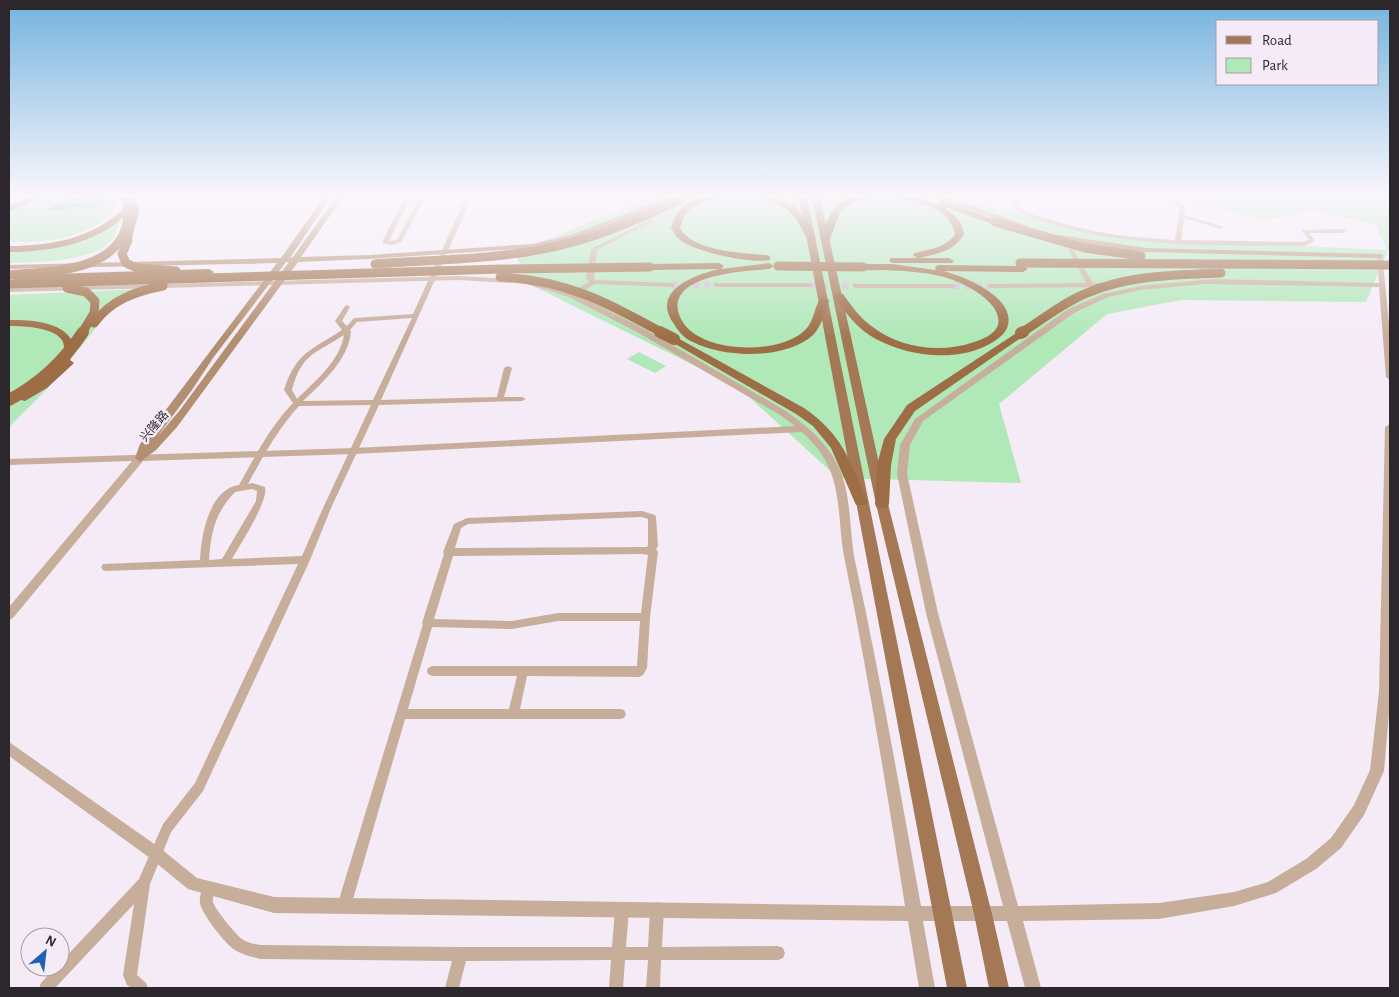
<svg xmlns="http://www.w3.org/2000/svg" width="1399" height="997" viewBox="0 0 1399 997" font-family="'Alegreya Sans','Noto Sans SC',sans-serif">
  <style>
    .green { fill: #b0e8b8 }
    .water { fill: #66b1d1; stroke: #5488a0 }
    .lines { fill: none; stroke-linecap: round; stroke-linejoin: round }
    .tertiary-tunnel { stroke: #ccc4ce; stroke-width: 7; stroke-dasharray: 7 4; stroke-linecap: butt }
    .minor { fill: #c7ae9b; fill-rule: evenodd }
    .tertiary { fill: #c7ae9b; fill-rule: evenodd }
    .secondary { fill: #b38f72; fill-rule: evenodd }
    .primary { fill: #a47854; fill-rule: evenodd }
    .trunk { fill: #9d6e46; fill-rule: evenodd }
    .trunk-bridge-far1 { stroke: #9d6e46; stroke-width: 9 }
    .trunk-bridge { stroke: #9d6e46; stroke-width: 12 }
    .labels { text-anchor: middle; stroke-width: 5; stroke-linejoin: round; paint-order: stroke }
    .far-street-label { font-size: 12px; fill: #2b272c; stroke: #f4ebf7 }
  </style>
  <rect width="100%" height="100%" fill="#f4ebf7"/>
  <g class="green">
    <path d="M42,197H111L115,200L116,205C102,236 39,245 9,241V212L23,203Z"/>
    <polygon points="652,197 955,197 998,210 1127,238 1387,250 1375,224 1314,210 1263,220 1178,197 1390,197 1390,250 1388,250 1366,302 1181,300 1107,314 999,404 1021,483 838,478 738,387 529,284 515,254 594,220"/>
    <path d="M120,220C118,226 115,236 111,241C92,262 35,262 9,263V250L52,246Z"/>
    <polygon points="143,289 106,315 47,389 9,427 9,295"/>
    <polygon points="639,352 666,366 655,373 627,359"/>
  </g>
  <path class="water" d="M97,197L102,198L103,201C83,214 86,203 71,207C63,208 58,209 50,209L68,199Z"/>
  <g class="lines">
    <g class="tertiary-tunnel">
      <polyline points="671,285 717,285"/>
      <polyline points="809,285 856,286"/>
      <polyline points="953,286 991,286"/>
    </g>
    <g class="minor">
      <polygon points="405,197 411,197 389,241 397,240 420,197 426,197 401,242 392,245 383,243 382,242"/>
      <path d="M466,197H472L381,400L497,397L504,368L508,366L512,368L504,397H522L526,399L522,401L379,405L331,508L310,560L203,791L171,832L150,884L137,975L146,983L148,988H131L127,985L123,975L134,904L55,988H39L41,983L56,967H60V963L139,879L163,824L195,783L298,564L106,571L103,570L101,567L103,564L200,560C201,536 209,489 239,485C255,456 270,427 293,403L284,390C296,352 312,350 342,330L335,321L345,306L347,305L350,307L342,321L347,326L353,319L355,318L413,314ZM412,318L373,400L303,401C323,382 348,360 351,332L350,330L357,322ZM344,335C340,361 315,381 297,399L292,390C302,353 315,354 344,335ZM371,405L323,508L302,556L232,559C240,544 269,501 265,487L252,483L248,484C263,456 278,429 299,406ZM252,489L257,491L256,501L222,559L209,560C211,532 215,513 235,492Z"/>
      <path d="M1016,197H1022L1018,205L1019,207C1027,214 1038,216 1048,219C1089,233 1132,238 1175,240L1180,208L1162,197H1169L1185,206V215L1224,227L1221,229L1184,218L1181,240L1303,242L1309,240L1302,231L1303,230L1343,229L1346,231L1343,233H1309L1315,241L1304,246C1211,245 1113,249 1025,215L1018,212L1012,205Z"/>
      <path d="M642,511L655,515L656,517L658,546L656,549L658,552L650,617L647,668L643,675L639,677L527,676L520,709H620L624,710L626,714L624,718L620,719H405L351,906L349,911L344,913L339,911L337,906L423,624L422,623L444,554L443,552L454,524L467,518ZM642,517L648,519V545L647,547L455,548L461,528L468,524ZM643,554L648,555L641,613H558L512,621L434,619L453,556ZM558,621H640L637,666H432L428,668L427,671L428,674L432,676H517L509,709H408L432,627L512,629Z"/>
      <path d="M209,881L214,883C217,890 212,896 213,902C214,908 237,936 242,939C247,943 255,944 261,945L461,947H612L615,909L617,904L622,902L627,904L629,909L626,947H648L650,909L652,904L657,902L662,904L664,909L662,947L778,946L783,948L785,953L783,958L778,960H661L660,988H646L648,960H625L623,988H609L611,960L466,961L459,988H445L452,961L261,959C252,957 243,955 235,950C226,945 201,913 200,903C199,897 202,889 204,883Z"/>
    </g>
    <g class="tertiary">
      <path d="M638,210H642L653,217V222L597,250L594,278L596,280L671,283L675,285L674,287L595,284L577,295L643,328L786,411C807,426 828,443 839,468C852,497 849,531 855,561C880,675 900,791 921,906H1003L926,613L897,474L900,445L915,419L1068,309L1103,294L1140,286L1213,279L1379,283L1377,256L1382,255L1390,332V380L1386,377L1379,287L1205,284L1140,290L1108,297L1074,313L923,421L910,445L907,474L938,613L1018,906L1159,903L1234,892L1268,882L1306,859L1331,838L1354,805L1370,770L1379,692L1385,427L1390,424V702L1384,771L1364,815L1341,848L1316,869L1276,893L1234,906L1159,919L1023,921L1041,988H1025L1007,921H923L935,988H919L908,921L274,913L188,889L150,858L9,756V742L160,848L197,878L274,897L905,906C887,791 868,676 845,561C839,534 841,505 833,479C828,460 816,445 802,432L354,454L143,461L13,618L9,620V607L132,461L9,465V459L354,448L795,426L780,415L637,332L569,297L523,283L527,281L571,292L589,282L586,278L591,249L647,221L648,219L638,212Z"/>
      <polygon points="1078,239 1081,241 1075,249 1075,253 1093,283 1108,283 1112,285 1111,287 991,288 987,286 991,284 1086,283 1068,249"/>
      <polygon points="458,276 510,279 514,281 510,283 458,280 9,292 9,288"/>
      <polygon points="714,283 809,283 813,285 809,287 717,287 713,285"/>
      <polygon points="853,284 953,284 957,286 953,288 856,288 852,286"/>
    </g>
    <g class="secondary">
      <path d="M324,197H331L290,258L293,257L336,197H343L301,257L369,255L532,244L571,235L668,197H678L602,230L576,239L532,248L369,259L298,262L177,427L156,450L140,462L135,458L140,444L277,263L9,269V265L281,258ZM286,262H289L180,410L157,437L192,390L213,358Z"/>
      <polygon points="936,197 947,197 1027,226 1020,228"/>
      <polygon points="1059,235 1146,248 1380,254 1384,256 1380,258 1146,252 1108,248 1059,239"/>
    </g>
    <g class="primary">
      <polygon points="799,197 807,197 967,988 947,988"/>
      <polygon points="812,197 820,197 888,504 992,914 1009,988 989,988 974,914 876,504"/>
    </g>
    <g class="trunk">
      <polygon points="30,197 42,197 9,212 9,206"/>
      <path d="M122,197L134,198L139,211L131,242L128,243L123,240L130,211C100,243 52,252 9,252V246C51,246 95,238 125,207Z"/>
      <path d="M715,197C697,208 687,203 680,228C694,252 742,253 767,255L770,256V260C751,264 696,252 680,240C676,237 674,232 671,228C678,204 691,197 715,197Z"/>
      <path d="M760,197C792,197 802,211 816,238L814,240H808C800,226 795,212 779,205C773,202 766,201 760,197Z"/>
      <path d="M851,197H868L850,204L840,212L830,239L828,241H822L820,239C827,220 832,205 851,197Z"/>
      <path d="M900,197H918L939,205V201L942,200L1000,222L998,224H992L942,206C953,214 962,220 964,234C953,252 939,253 919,258H949L954,261L952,263H893L890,262V258H917L913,255L915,253C930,249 946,248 955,234C952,216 935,207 919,203C912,201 905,201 900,197Z"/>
      <path d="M719,263L724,266L721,269L769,263L774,266L769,269C745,271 671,274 678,311C681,323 690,332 700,337C726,352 783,352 805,330C814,322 814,308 820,299H828L829,301C824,313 822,326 813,335C786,360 723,358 693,342C684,338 679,332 674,324C650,291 694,275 719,269L650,270L645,267L650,264Z"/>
      <path d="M863,264H892L935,270L936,266L939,265L1023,266L1028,269L1023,272L943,271C964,276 1015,297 1008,325C1007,332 999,338 993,342C960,363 909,357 876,339C857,329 846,313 834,296L839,293L843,294C851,305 859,317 870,325C898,348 940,354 974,342C982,340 995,334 998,325C1003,304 969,286 953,280C932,272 905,271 882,270C875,270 867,271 860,269V265Z"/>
      <polygon points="209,269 214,272 212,274 17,281 12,278 17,275"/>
      <path d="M9,320C32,320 68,321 75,348L70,360L74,363L72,365L47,388L25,401L21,400L19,397L21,394L39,382L64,361L60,358C62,355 64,350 64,347C64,327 22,326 9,326Z"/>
      <polygon points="1021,330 1025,331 1026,333 1025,335 915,411 896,439 891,465 889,504 887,508 877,508 875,504 877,465 884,439 907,405"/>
      <path d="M674,336L804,408C843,435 849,460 868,501L866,505H856L831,448L813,426L796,414L670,341L668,339L670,337Z"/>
    </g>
    <g class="trunk-bridge-far1">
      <polyline points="995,222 1085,248 1141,256"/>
      <polyline points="128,240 122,254 126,263 137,268 176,271"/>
      <polyline points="1020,263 1390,265"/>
      <path d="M375,264C441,259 509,260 573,242C610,232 645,215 680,200"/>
      <polyline points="778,266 863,267"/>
      <path d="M9,275C47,271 113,273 126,227C129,216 129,207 124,197"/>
      <path d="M500,277C566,280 606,302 663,333"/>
      <polyline points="9,284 501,269 650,267"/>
      <polyline points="67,288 86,292 95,301 94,313 82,333"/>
      <path d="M94,323C111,300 136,291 163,286"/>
      <path d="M1021,333C1043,319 1064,302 1087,293C1129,275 1176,275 1221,273"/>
    </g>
    <g class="trunk-bridge">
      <polyline points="660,332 674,339"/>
      <polyline points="1021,333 1023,332"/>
      <path d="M9,400C39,384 64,361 83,332"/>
    </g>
  </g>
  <linearGradient id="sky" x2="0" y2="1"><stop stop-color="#74b3df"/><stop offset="0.58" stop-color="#faf6fb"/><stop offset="1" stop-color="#faf6fb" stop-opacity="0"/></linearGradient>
  <rect width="1399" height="337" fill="url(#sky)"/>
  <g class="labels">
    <g class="far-street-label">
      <text transform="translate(154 426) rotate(-49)" y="4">兴隆路</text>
    </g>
  </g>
  <rect width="1399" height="997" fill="none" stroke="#2b272c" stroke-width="20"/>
  <rect x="1216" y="20" width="162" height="65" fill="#f4ebf7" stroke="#a49da6"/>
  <rect x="1226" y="36" width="25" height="8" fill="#a47854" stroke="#a49da6"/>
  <text x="1262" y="45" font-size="15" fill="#2b272c">Road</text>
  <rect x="1226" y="58" width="25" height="15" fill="#b0e8b8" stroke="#a49da6"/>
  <text x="1262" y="70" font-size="15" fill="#2b272c">Park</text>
  <g transform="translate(45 952) rotate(28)"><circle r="24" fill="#f4ebf7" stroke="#a49da6"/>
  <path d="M0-4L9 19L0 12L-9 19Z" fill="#1f61b2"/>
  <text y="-8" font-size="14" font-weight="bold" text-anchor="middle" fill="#2b272c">N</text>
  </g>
</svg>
